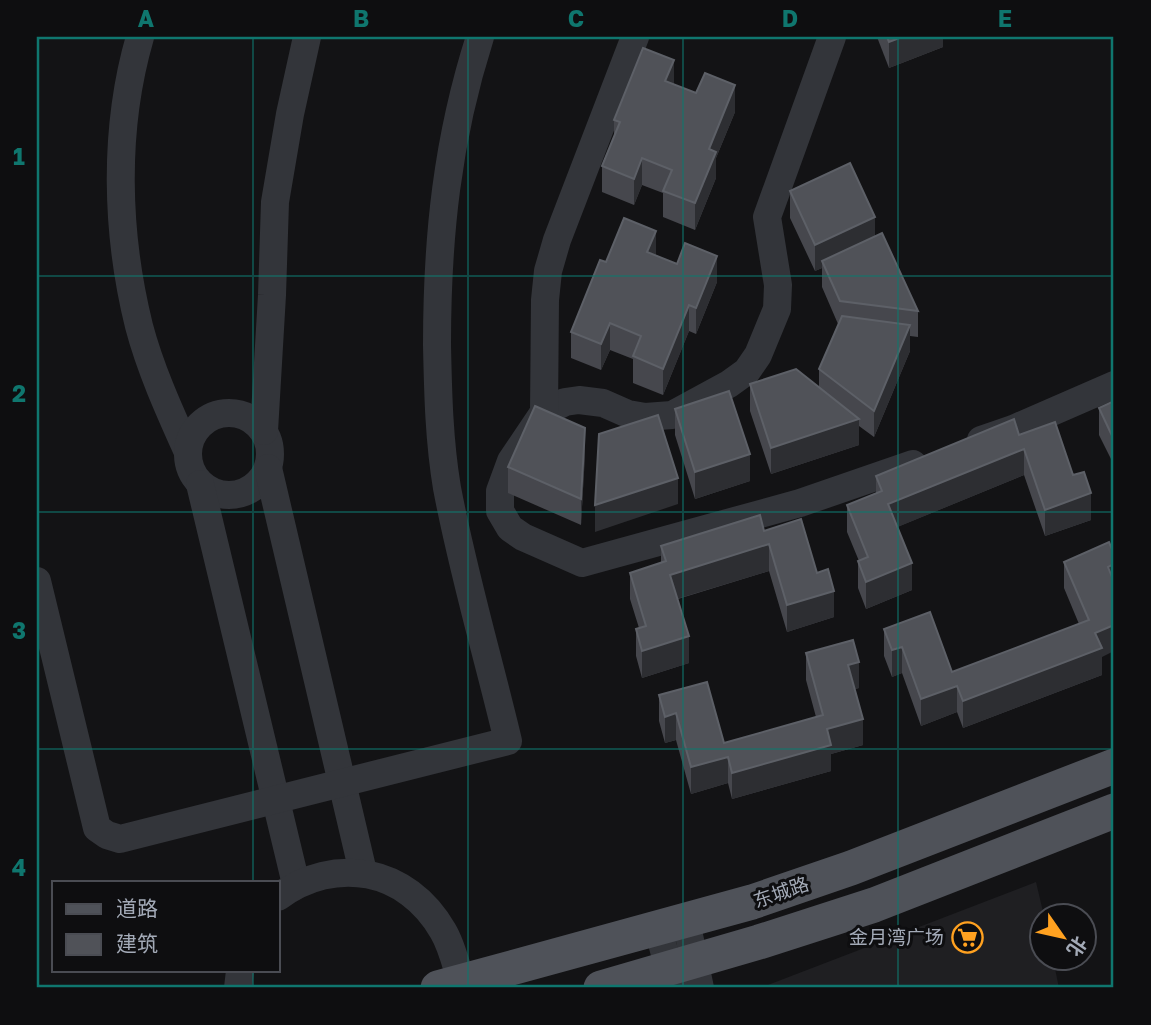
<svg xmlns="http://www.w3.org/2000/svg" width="1151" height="1025" viewBox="0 0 1151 1025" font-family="'Golos Text','Noto Sans SC',sans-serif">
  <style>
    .built { fill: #1f1f22 }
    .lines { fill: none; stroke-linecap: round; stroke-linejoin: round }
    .minor { stroke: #33353a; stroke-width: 28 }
    .major { stroke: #4f5259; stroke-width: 35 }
    .wall { fill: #46474d }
    .shaded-wall { fill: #2d2e32 }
    .building { fill: #505258; stroke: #5d6067; stroke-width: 2 }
    .grid { fill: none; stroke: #0f766e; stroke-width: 2; stroke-opacity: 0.55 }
    .labels { text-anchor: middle; stroke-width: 6; stroke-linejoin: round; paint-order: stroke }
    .street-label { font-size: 19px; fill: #a3aab7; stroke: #0e0e10 }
    .poi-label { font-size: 19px; fill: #a3aab7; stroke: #0e0e10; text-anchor: end }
    .neatline { fill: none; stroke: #0f766e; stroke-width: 2.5 }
    .grid-label { font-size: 23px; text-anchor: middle; font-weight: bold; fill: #0f766e }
  </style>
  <rect width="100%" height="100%" fill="#131315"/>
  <polygon class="built" points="1036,882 1044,916 1042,958 1053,959 1059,988 760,988"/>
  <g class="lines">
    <g class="minor">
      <path d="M140,37C113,130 116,233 139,326C150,368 169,410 187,450"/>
      <polyline points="832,37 767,217 778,285 777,309 758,355 747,371 729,384 672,415 645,417 628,414 603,403 579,400 565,402 544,412 511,461 500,491 500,511 510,528 523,537 582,563 800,503 913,464"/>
      <polyline points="544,412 545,300 548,271 557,240 635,37"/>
      <circle cx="229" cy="454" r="41"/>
      <polyline points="264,431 272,295 275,202 290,114 307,37"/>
      <polyline points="981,440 1013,429 1114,385"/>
      <polyline points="268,468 363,872"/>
      <polyline points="200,484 296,884"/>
      <path d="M37,581L97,828L107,835L120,839L508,741C488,657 463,573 447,488C439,440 438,393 437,345C437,237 447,140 480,37"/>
      <path d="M278,897C335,855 407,868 443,931C452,946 456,965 461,981"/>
      <polyline points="686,921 700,988"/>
      <polyline points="658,928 674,988"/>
      <polyline points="238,988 240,971"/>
    </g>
    <g class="major">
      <polyline points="438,988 752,902 851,868 1114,766"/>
      <polyline points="601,988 759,942 874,905 1114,811"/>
    </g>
  </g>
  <g class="wall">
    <polygon points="877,37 943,37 943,47 889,68"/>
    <polygon points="674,84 735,112 716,158 716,178 695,230 663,217 663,193 642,185 634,205 602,192 602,166 614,136 614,120"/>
    <polygon points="790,191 875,236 918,311 918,337 910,336 910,351 874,437 859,426 859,445 771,474 750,411 750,384 819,387 819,369 838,324 822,287 822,268 815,271 790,218"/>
    <polygon points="656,255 717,282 696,334 689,331 663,395 633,383 633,359 610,350 601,370 571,358 571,332 606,262"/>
    <polygon points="1114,401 1114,495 1112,490 1113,463 1099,435 1099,408"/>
    <polygon points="675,409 750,481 695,499 675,435"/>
    <polygon points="1019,435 1073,475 1091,520 1045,536 1024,475 897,527 912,590 866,609 858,588 858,561 859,561 847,532 847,505 876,494 876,476"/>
    <polygon points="585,454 581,525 508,493 508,467"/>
    <polygon points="764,531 817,573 834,617 787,632 769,571 678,599 689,663 642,678 636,656 636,629 639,628 630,599 630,573 661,563 661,546"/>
    <polygon points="1109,542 1102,657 1102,675 963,728 957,712 921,726 902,673 892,677 884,656 884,629 952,672 1079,624 1064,588 1064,562"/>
    <polygon points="806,653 859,688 855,689 863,745 831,754 831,771 732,799 728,783 691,794 676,740 665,743 659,721 659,695 724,743 816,717 806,680"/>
  </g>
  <g class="shaded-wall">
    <polygon points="902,37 943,37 943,47 889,68 889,42"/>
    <polygon points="674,60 674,87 665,81"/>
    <polygon points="735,85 735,112 716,158 716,178 695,230 695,203 709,149"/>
    <polygon points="642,158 642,185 634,205 634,179"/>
    <polygon points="875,217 875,244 822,261 822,268 815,271 815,245"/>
    <polygon points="656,231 656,258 647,252"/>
    <polygon points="717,256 717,282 696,334 696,308"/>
    <polygon points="689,305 689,331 663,395 663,369"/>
    <polygon points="610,323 610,350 601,370 601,344"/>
    <polygon points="910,325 910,351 874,437 874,411"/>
    <polygon points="859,419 859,445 771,474 771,448"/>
    <polygon points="585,428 585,454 581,525 581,499"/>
    <polygon points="1024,449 1024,475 888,531 888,504"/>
    <polygon points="750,454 750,481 695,499 695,472"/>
    <polygon points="678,478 678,504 595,532 595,505"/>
    <polygon points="1091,493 1091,520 1045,536 1045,510"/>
    <polygon points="769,544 769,571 670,601 670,575"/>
    <polygon points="912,563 912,590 866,609 866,582"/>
    <polygon points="1114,564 1114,590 1108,567"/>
    <polygon points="834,591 834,617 787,632 787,605"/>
    <polygon points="1114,625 1114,651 1102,657 1102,675 963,728 963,701 1095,633"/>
    <polygon points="689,636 689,663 642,678 642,651"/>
    <polygon points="902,647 902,673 892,677 892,650"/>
    <polygon points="859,662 859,688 848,691 848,665"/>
    <polygon points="957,686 957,712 921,726 921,699"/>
    <polygon points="676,713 676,740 665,743 665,717"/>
    <polygon points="863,719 863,745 831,754 831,771 732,799 732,773 827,729"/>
    <polygon points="728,757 728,783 691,794 691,767"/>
  </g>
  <g class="building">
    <polygon points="887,37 902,37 889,42"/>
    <polygon points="643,48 674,60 665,81 696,93 705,73 735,85 709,149 716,152 695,203 663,191 672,170 642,158 634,179 602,166 620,122 614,120"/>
    <polygon points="850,163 875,217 815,245 790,191"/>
    <polygon points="624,218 656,231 647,252 677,264 685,243 717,256 696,308 689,305 663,369 633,356 641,336 610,323 601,344 571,332 600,260 606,262"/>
    <polygon points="882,233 918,311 840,301 822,261"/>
    <polygon points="842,316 910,325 874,411 819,369"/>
    <polygon points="796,369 859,419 771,448 750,384"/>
    <polygon points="729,391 750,454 695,472 675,409"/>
    <polygon points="1114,401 1114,440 1099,408"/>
    <polygon points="535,406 585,428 581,499 508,467"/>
    <polygon points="658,415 678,478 595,505 599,434"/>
    <polygon points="1014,419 1019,435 1055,422 1073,475 1084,472 1091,493 1045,510 1024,449 888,504 912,563 866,582 858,561 868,557 847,505 882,491 876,476"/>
    <polygon points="760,515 764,531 801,519 817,573 828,569 834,591 787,605 769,544 670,575 689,636 642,651 636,629 646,626 630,573 666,561 661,546"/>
    <polygon points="1109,542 1114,554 1114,564 1108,567 1114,582 1114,625 1095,633 1102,648 963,701 957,686 921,699 902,647 892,650 884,629 930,612 952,672 1089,620 1064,562"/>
    <polygon points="853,640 859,662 848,665 863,719 827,729 831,745 732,773 728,757 691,767 676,713 665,717 659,695 707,682 724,743 823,715 806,653"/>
  </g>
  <path class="grid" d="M253,37V883M468,37V988M683,37V988M898,37V988M37,276H1114M37,512H1114M37,749H1114M253,971V988"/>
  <defs>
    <symbol id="supermarket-ring" viewBox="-11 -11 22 22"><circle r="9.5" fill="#0e0e10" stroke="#ffa120" stroke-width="1.5"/><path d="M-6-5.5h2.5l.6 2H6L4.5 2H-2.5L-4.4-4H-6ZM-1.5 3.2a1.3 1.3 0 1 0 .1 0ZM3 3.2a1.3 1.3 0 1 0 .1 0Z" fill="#ffa120"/></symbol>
  </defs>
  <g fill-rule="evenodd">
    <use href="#supermarket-ring" x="950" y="920" width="35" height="35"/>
  </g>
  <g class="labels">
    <g class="street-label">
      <text transform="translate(781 892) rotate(-19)" y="7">东城路</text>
    </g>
    <g class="poi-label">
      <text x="944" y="944">金月湾广场</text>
    </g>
  </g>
  <rect width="1151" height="1025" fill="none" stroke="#0e0e10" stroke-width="77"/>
  <rect x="52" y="881" width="228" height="91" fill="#0e0e10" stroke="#4a4c53" stroke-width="2"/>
  <rect x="66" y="904" width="35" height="10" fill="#4f5259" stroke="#4a4c53" stroke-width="2"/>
  <text x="116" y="916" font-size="21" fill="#a3aab7">道路</text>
  <rect x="66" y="934" width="35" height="21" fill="#505258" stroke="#4a4c53" stroke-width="2"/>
  <text x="116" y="951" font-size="21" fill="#a3aab7">建筑</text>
  <g transform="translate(1063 937) rotate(124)"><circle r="33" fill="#0e0e10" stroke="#4a4c53" stroke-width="2"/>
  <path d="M0-5L12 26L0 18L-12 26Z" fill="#ffa120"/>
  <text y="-10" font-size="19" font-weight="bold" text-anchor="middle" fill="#a3aab7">北</text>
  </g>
  <rect x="38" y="38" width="1074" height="948" class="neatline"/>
  <g class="grid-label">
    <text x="146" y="27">A</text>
    <text x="361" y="27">B</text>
    <text x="576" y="27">C</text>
    <text x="790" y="27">D</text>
    <text x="1005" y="27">E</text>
    <text x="19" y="165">1</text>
    <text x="19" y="402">2</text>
    <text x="19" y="639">3</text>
    <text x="19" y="876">4</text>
  </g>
</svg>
